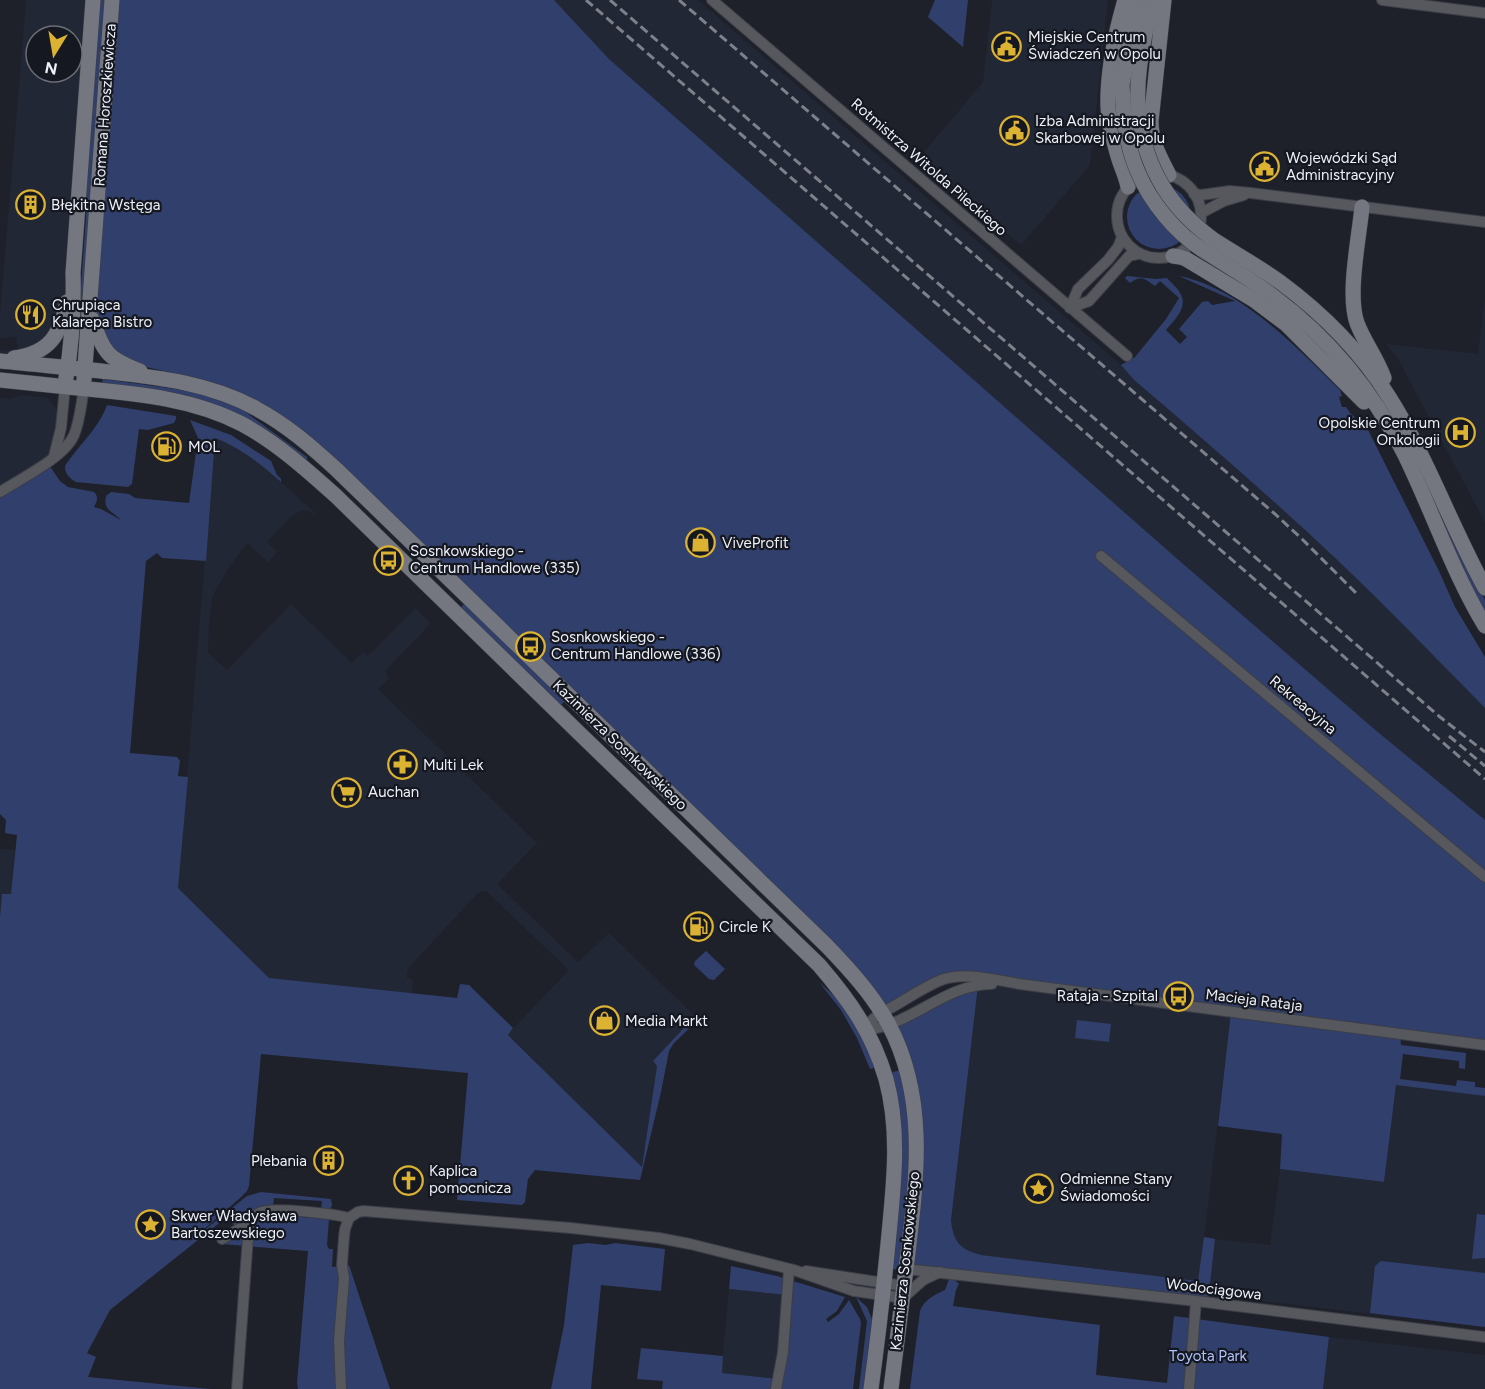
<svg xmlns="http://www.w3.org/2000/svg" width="1485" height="1389" viewBox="0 0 1485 1389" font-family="Figtree,sans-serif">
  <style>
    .built { fill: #222736; fill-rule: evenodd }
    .green { fill: #313f6c }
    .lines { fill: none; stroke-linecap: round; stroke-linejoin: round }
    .street-casing { stroke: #3b3e47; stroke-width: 12 }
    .secondary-casing { stroke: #3b3e47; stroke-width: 16 }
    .street { stroke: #56585d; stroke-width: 10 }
    .secondary { stroke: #74777f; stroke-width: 15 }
    .rail { stroke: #7e8189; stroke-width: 3; stroke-dasharray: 9 4.5; stroke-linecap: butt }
    .secondary-bridge-casing { stroke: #3b3e47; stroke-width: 16; stroke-linecap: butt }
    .secondary-bridge { stroke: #74777f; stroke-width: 15 }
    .labels { text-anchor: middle; stroke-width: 4.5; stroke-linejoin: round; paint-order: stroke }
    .poi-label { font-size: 15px; fill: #edf0f6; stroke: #151821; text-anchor: start }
    .street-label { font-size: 15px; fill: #edf0f6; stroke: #151821 }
    .park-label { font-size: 15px; fill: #aec2fc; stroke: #151821 }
  </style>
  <rect width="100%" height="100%" fill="#1e212a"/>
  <g class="built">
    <path d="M26,0H93L73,273L63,320L49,343L0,358V351L18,349L16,337L0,338V315ZM36,36H72V72H36Z"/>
    <polygon points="554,0 698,0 1121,365 1134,380 1248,478 1332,555 1402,622 1485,708 1485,820 1373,728 1174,556 609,59"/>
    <polygon points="992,0 1108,0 1090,165 1021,245 925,163 925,151 983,82"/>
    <polygon points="1485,299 1485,522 1398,359 1386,344 1478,354"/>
    <polygon points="20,395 48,398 56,409 63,410 55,453 0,492 0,398 11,399"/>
    <polygon points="215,438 234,446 271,473 318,516 307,510 300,511 293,515 267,542 277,552 268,562 247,543 230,566 215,591 212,599 209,624 208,653 227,670 291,604 352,663 363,652 367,655 370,654 415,608 431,623 387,669 386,675 389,678 378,689 537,843 497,884 578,962 609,933 695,1016 653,1061 657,1066 642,1167 508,1034 569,970 486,891 482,891 477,894 411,965 407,972 407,978 413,980 412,993 396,993 269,978 178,888"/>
    <polygon points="0,849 15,850 10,919 0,918"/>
    <polygon points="1019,984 1231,1012 1199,1281 981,1255 963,1249 952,1235 951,1222 978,985"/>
    <polygon points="1396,1085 1485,1096 1485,1327 1209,1295 1215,1239 1270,1245 1280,1169 1384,1182"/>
    <polygon points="729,1289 787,1295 778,1379 721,1373"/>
    <polygon points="1329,1337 1485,1355 1485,1389 1323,1389"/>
  </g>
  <g class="green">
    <polygon points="99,0 107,0 80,343 77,343 86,217 86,180"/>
    <polygon points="119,0 554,0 609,59 1174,556 1373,728 1485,820 1485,1045 1400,1035 1401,1045 1466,1053 1465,1069 1459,1068 1459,1061 1403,1054 1400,1079 1456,1086 1457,1080 1475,1082 1475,1087 1485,1088 1485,1096 1396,1085 1384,1182 1280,1169 1282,1134 1218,1126 1231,1012 954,977 881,1013 870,994 308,444 182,375 137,365 111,348 96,315"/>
    <polygon points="935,0 968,0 963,47 928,17"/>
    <circle cx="1159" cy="217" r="32"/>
    <path d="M1127,276L1156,279L1167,278C1171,283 1177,287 1180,293C1189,307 1174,321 1166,330L1180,344L1187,337L1179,329L1202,302L1208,301L1212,305L1235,301L1179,276C1241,288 1297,348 1340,390L1342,396L1339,397L1342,407H1346L1351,414L1367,428L1439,571L1455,607L1485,657V708C1435,657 1385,605 1333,556C1268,495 1201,437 1134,380L1121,365L1135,357L1166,319L1179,298L1160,281L1155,286C1145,279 1141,274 1130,283L1125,278Z"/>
    <polygon points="1295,302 1324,327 1363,371 1399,424 1475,582 1485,600 1485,613 1469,583 1418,470 1293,304"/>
    <polygon points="103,379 198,392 240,408 307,457 307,459 305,461 253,423 102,383"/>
    <path d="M107,405L176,416V419L174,423L148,430L139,429L132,484L128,487L76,482C69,478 65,474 65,466C78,446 99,428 107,405Z"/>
    <path d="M190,420L231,435L254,450L271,461L277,475L281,479V482C262,465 239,447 215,438L206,561L162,558L157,553L146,561L130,753L177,757L180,761L178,776L188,777L178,888L269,978L457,998L460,984L469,985L513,1028L508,1035L642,1167L657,1066L653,1061L695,1016L699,1019L674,1043L669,1051L661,1092L640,1180L535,1170L528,1179L525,1202L522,1205L457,1200L468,1073L261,1054L249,1186L247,1191L240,1198L187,1244L247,1196L261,1192L331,1199L332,1205L330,1210H321L322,1201L274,1198L272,1215L329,1219L327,1245L329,1249H333L332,1267L349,1265L390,1389H298L297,1383L308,1251L221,1244L222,1239L238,1230L227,1217L110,1310L87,1353L96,1357L88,1377L211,1389H0V918L2,894H11L17,835L5,833L6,820L0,814V492L47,462L60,481L68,487L94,492C99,497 97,501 94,507L101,509L121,520C113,511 103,511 106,496L111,492L129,494L135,498L189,503L198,438Z"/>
    <polygon points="465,603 565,701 560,706 460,608"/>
    <polygon points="706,951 725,969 714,980 709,979 694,965 695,961"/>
    <polygon points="819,982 842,1003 859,1029 876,1067 870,1069 857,1038 841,1010"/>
    <path d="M978,985L951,1221C954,1243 960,1249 981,1255L1198,1281L1204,1237L1215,1239L1208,1303L906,1269L916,1118L889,1025Z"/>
    <polygon points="1077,1020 1111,1024 1109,1042 1075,1038"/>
    <polygon points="900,1070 910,1127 907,1199 899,1270 892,1269 901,1134 901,1117 890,1073"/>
    <polygon points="1477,1214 1485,1215 1485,1258 1472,1259"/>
    <polygon points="588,1243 606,1245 615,1243 665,1249 661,1291 601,1285 591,1389 551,1389 564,1325 573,1245"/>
    <polygon points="1381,1261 1485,1273 1485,1327 1370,1313 1375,1266"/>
    <polygon points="731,1266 777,1276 845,1297 837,1311 826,1319 828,1322 839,1314 849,1300 860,1319 861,1323 853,1389 662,1389 663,1381 637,1379 641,1348 723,1356 722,1373 778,1379 787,1295 729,1289"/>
    <path d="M949,1279L955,1280L959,1284L956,1290L953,1306L1100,1325L1096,1375L1167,1383L1174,1316L1329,1337L1323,1389H910L920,1311C925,1299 934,1295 945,1290Z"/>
    <polygon points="856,1297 867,1307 873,1322 864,1389 859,1389 867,1321"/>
  </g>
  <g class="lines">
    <defs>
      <g id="street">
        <polyline points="712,0 1127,356"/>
        <polyline points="1382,0 1485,13"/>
        <circle cx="1159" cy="216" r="42"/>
        <polyline points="1194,194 1201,195 1230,191 1251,193 1485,222"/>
        <polyline points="1201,213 1224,201 1244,195"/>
        <polyline points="1070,308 1089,301 1129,256 1138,254"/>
        <polyline points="1070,308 1078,289 1108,260 1118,247 1122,237"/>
        <polyline points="54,456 61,428 65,387"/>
        <path d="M0,492C20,479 65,457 74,435C80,421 81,404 84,389"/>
        <polyline points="1101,556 1485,877"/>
        <path d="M866,1030C869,1022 874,1018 881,1013C902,1003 922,987 944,979C967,972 996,980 1019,984L1485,1045"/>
        <path d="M866,1030C912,1025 945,984 992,984"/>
        <polyline points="222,1239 249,1223"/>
        <polyline points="906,1269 1196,1301 1485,1337"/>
        <polyline points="806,1271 904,1286"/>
        <path d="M237,1389L249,1223C252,1220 255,1215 259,1213C270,1206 335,1214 349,1218"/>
        <polyline points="341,1389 339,1341 344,1278 342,1265 344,1237 345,1229 349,1218 358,1212 364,1211 571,1228 659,1238 690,1244 794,1270 854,1291 903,1298 923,1280 940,1272"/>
        <polyline points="776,1389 783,1352 789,1269"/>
        <polyline points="1189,1389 1196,1301"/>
      </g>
      <g id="secondary">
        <path d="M1125,0C1115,34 1103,89 1110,124C1112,135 1115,146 1118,156C1121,167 1126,176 1128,187"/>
        <path d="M1164,0L1151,121C1151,142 1160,157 1169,175"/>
        <path d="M1139,118C1134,78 1144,39 1152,0"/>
        <polyline points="1124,120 1122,85 1137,0"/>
        <path d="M1362,207C1359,238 1347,295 1357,323C1364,342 1377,358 1384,378"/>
        <path d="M1214,240C1236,254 1259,267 1280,282C1322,313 1361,352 1389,397C1427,457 1451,526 1485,588"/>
        <path d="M1206,252C1229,267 1253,280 1274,297C1329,338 1373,392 1404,453C1432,510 1452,571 1485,626"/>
        <polyline points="1173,256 1180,257 1186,259 1254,300 1286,324 1364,402"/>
        <path d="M92,319C104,352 106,358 140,371"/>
        <path d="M14,358C50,353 60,335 67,302"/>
        <path d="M0,361C34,364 67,368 101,371C154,377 209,382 257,409C287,425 312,447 337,470L827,946C850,970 873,995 889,1025C927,1097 917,1176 908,1253C902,1298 897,1344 891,1389"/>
        <path d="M66,378C72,343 74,309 73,273L93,0"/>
        <path d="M0,380C29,383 58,386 87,389C140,394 194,399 242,424C277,443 307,470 336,496L576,730L819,965C850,1001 872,1032 886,1079C900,1130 894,1182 889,1234C884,1286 878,1337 871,1389"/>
        <polyline points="84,380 112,0"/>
      </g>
    </defs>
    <use href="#street" class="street-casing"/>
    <use href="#secondary" class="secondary-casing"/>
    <use href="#street" class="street"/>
    <use href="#secondary" class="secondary"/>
    <g class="rail">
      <polyline points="586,0 1485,779"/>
      <polyline points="610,0 1440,717 1485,752"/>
      <polyline points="679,0 1275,514 1302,539 1359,596"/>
      <polyline points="1449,736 1485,766"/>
    </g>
    <defs>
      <g id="secondary-bridge">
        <path d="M1139,118C1147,171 1171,209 1214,240"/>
        <path d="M1124,120C1127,137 1130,154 1137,170C1150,202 1176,234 1206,252"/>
      </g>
    </defs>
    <use href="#secondary-bridge" class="secondary-bridge-casing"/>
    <use href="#secondary-bridge" class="secondary-bridge"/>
  </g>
  <defs>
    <symbol id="civic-ring" viewBox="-11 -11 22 22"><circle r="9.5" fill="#151821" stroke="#dcb233" stroke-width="1.5"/><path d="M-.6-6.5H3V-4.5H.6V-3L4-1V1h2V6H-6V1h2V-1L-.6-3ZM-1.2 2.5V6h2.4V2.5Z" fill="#dcb233"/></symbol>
    <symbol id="building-ring" viewBox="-11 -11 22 22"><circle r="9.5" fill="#151821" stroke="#dcb233" stroke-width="1.5"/><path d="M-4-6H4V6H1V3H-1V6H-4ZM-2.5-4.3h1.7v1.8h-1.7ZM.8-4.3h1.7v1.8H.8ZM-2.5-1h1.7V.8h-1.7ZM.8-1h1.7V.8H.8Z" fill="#dcb233"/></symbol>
    <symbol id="restaurant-ring" viewBox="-11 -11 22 22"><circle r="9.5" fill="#151821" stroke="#dcb233" stroke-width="1.5"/><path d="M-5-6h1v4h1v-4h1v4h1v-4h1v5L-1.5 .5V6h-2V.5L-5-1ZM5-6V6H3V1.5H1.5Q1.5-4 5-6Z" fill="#dcb233"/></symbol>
    <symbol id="hospital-ring" viewBox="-11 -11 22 22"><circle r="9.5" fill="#151821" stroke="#dcb233" stroke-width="1.5"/><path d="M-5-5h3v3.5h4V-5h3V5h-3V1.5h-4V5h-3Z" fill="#dcb233"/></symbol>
    <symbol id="fuel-ring" viewBox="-11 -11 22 22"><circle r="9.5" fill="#151821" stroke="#dcb233" stroke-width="1.5"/><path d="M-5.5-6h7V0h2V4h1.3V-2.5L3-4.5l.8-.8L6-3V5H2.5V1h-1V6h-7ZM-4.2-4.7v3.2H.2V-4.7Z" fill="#dcb233"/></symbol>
    <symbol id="shop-ring" viewBox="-11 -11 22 22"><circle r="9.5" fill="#151821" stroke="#dcb233" stroke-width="1.5"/><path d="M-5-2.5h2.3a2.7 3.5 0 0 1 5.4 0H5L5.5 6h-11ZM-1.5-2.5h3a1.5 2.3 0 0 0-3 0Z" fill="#dcb233"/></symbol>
    <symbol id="bus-ring" viewBox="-11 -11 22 22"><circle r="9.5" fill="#151821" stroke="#dcb233" stroke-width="1.5"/><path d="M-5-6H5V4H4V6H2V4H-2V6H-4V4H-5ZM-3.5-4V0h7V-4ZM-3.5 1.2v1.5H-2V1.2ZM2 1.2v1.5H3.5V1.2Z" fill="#dcb233"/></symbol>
    <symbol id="pharmacy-ring" viewBox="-11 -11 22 22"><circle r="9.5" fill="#151821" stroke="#dcb233" stroke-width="1.5"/><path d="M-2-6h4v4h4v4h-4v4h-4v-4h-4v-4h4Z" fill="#dcb233"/></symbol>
    <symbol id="supermarket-ring" viewBox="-11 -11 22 22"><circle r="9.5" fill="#151821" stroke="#dcb233" stroke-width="1.5"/><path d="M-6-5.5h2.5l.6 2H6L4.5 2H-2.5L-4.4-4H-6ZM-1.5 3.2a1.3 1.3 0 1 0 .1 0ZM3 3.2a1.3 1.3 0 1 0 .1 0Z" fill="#dcb233"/></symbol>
    <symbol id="church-ring" viewBox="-11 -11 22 22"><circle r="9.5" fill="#151821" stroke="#dcb233" stroke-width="1.5"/><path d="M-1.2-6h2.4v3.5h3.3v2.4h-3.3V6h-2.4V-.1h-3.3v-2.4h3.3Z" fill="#dcb233"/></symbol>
    <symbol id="sight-ring" viewBox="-11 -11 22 22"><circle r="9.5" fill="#151821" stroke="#dcb233" stroke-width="1.5"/><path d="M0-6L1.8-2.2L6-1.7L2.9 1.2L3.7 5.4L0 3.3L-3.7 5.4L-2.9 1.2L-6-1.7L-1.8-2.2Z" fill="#dcb233"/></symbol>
  </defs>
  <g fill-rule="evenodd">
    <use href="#civic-ring" x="990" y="30" width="33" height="33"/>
    <use href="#civic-ring" x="998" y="114" width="33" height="33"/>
    <use href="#civic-ring" x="1248" y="150" width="33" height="33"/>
    <use href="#building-ring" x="14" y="188" width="33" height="33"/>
    <use href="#restaurant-ring" x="14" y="298" width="33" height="33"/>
    <use href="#hospital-ring" x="1444" y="416" width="33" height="33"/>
    <use href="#fuel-ring" x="150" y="430" width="33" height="33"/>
    <use href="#shop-ring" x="684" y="526" width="33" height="33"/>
    <use href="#bus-ring" x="372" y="544" width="33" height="33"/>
    <use href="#bus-ring" x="514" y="630" width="33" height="33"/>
    <use href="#pharmacy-ring" x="386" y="748" width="33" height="33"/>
    <use href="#supermarket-ring" x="330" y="776" width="33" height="33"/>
    <use href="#fuel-ring" x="682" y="910" width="33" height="33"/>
    <use href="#bus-ring" x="1162" y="980" width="33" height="33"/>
    <use href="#shop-ring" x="588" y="1004" width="33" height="33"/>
    <use href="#building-ring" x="312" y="1144" width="33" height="33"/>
    <use href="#church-ring" x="392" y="1164" width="33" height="33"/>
    <use href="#sight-ring" x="1022" y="1172" width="33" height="33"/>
    <use href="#sight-ring" x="134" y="1208" width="33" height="33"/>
  </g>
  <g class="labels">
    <g class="poi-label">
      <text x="1028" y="42">Miejskie Centrum<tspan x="1028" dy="17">Świadczeń w Opolu</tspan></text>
      <text x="1035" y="126">Izba Administracji<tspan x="1035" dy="17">Skarbowej w Opolu</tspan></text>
      <text x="1286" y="163">Wojewódzki Sąd<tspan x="1286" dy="17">Administracyjny</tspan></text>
      <text x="51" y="210">Błękitna Wstęga</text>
      <text x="52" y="310">Chrupiąca<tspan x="52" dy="17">Kalarepa Bistro</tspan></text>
      <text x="1440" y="428" text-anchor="end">Opolskie Centrum<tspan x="1440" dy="17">Onkologii</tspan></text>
      <text x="188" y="452">MOL</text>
      <text x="722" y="548">ViveProfit</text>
      <text x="410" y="556">Sosnkowskiego -<tspan x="410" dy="17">Centrum Handlowe (335)</tspan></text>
      <text x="551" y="642">Sosnkowskiego -<tspan x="551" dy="17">Centrum Handlowe (336)</tspan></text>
      <text x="423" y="770">Multi Lek</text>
      <text x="368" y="797">Auchan</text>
      <text x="719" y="932">Circle K</text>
      <text x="1158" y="1001" text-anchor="end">Rataja - Szpital</text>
      <text x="625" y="1026">Media Markt</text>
      <text x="307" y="1166" text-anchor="end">Plebania</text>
      <text x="429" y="1176">Kaplica<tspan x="429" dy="17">pomocnicza</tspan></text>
      <text x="1060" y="1184">Odmienne Stany<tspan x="1060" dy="17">Świadomości</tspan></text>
      <text x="171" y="1221">Skwer Władysława<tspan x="171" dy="17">Bartoszewskiego</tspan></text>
    </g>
    <g class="street-label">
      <text transform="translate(105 105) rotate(-86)" y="5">Romana Horoszkiewicza</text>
      <text transform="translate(929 167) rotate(41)" y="5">Rotmistrza Witolda Pileckiego</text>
      <text transform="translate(1303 705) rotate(40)" y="5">Rekreacyjna</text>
      <text transform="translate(620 745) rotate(44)" y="5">Kazimierza Sosnkowskiego</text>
      <text transform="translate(1254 1000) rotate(7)" y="5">Macieja Rataja</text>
      <text transform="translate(905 1261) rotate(-84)" y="5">Kazimierza Sosnkowskiego</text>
      <text transform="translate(1214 1289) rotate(7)" y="5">Wodociągowa</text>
    </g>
    <g class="park-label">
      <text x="1208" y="1361">Toyota Park</text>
    </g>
  </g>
  <g transform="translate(54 54) rotate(191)"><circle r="28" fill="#151821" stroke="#6b6e76" stroke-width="1.5"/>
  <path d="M0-4.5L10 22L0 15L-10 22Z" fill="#dcb233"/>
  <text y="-9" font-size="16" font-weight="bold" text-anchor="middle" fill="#edf0f6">N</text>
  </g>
</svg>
